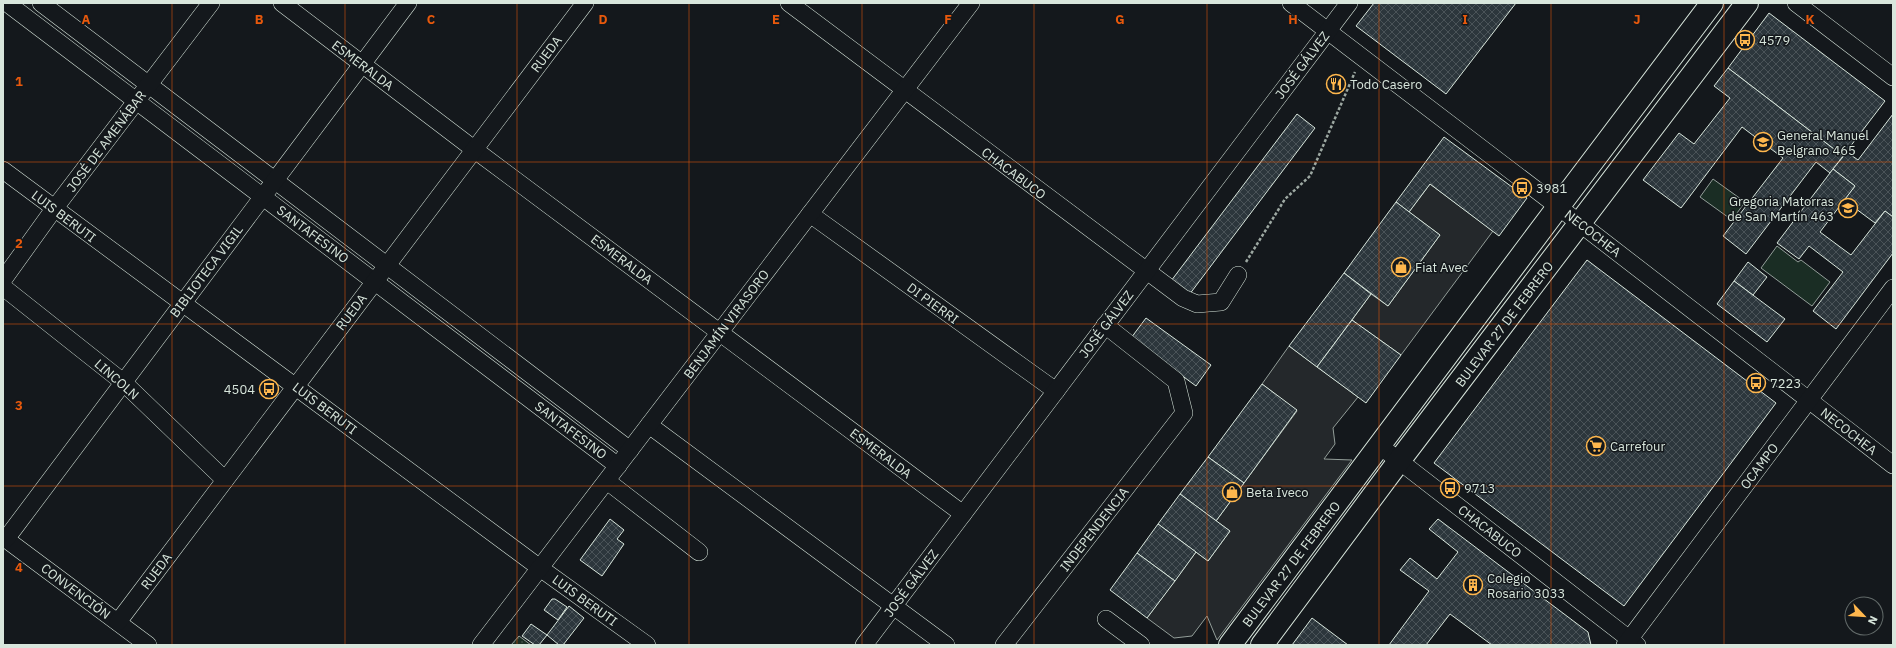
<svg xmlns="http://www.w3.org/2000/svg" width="1896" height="648" viewBox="0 0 1896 648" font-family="'IBM Plex Sans',sans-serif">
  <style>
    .green { fill: #1a2d24; stroke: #939e99 }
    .park { fill: url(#park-dots); stroke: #939e99 }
    .parking { fill: #24282b; stroke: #939e99 }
    .building { fill: url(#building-cross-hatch); stroke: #d8e6dc }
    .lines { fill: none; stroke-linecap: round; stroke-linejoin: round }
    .minor-casing { stroke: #d8e6dc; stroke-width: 18 }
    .major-casing { stroke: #d8e6dc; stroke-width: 24 }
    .path { stroke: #9da8a2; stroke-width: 2.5; stroke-dasharray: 3 2; stroke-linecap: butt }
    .minor { stroke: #14181c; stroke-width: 17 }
    .major { stroke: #14181c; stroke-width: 22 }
    .grid { fill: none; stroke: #e8590c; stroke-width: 1; stroke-opacity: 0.55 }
    .labels { text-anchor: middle; stroke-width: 3; stroke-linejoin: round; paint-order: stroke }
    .poi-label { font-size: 13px; fill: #d8e6dc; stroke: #14181c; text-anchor: start }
    .street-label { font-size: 13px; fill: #d8e6dc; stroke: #14181c }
    .grid-label { font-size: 13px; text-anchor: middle; font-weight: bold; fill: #e8590c; stroke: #14181c; stroke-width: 3; stroke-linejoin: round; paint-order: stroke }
  </style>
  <defs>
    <pattern id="park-dots" width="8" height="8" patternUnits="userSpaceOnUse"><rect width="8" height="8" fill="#1a2d24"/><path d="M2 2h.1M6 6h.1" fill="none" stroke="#3b4b43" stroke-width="1.8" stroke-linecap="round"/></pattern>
    <pattern id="building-cross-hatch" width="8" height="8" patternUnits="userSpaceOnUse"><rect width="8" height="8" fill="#2c363c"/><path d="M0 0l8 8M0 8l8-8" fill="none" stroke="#4a5358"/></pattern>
  </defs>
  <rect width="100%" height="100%" fill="#14181c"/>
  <g class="green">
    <polygon points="1713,179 1745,202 1732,220 1700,197"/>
    <polygon points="1777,246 1798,262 1801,260 1830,282 1812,306 1761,268"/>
  </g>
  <polygon class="park" points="519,636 531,645 511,645"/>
  <g class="parking">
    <polygon points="1430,184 1493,231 1401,355 1352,320 1371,294 1388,306 1440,235 1409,212"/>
    <polygon points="1289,346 1358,397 1333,428 1335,444 1324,459 1352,460 1217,640 1207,616 1192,636 1174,638 1147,618 1196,552 1208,561 1230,531 1216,521 1297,411 1262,384"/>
  </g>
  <g class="building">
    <polygon points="1374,3 1516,3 1446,94 1356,26"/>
    <polygon points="1769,13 1885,101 1843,156 1728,68"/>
    <polygon points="1728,68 1843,156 1830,173 1816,162 1746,254 1723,236 1783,158 1742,127 1681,208 1643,180 1679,133 1694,144 1730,98 1714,86"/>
    <polygon points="1297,114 1315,128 1189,295 1171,281"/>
    <polygon points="1893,114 1893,217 1885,211 1875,223 1844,200 1855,186 1833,169 1847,152 1858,160"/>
    <polygon points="1444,137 1527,198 1499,236 1430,184 1409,212 1396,202"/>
    <polygon points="1833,169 1855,186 1820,232 1851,255 1885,211 1893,217 1893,253 1836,329 1813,311 1843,272 1809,246 1799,259 1777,243"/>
    <polygon points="1396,202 1440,235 1388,306 1344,273"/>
    <polygon points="1587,260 1776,403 1624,606 1434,463"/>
    <polygon points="1748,262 1767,277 1753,295 1734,281"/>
    <polygon points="1344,273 1371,294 1317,367 1289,346"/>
    <polygon points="1734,281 1785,319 1767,342 1717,304"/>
    <polygon points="1146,318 1211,365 1196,386 1131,338"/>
    <polygon points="1352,320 1401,355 1366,403 1317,367"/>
    <polygon points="1262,384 1297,410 1244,483 1208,457"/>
    <polygon points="1208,457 1244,483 1216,521 1180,494"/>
    <polygon points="1180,494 1230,531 1208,561 1158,524"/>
    <polygon points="610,519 624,530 617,539 624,544 602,576 580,560"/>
    <polygon points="1438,519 1588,632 1591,645 1492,645 1450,614 1426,645 1389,645 1429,591 1400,570 1410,558 1437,579 1458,552 1429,529"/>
    <polygon points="1158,524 1196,552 1175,581 1137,553"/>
    <polygon points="1137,553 1175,581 1147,618 1110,590"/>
    <polygon points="552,599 555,599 567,607 558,620 544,610"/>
    <polygon points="569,606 584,618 563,645 559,645 547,635"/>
    <polygon points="1312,618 1348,645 1292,645"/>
    <polygon points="531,624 547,635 539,645 535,645 522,636"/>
  </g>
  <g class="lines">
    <defs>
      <g id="minor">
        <polyline points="7,3 618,466"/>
        <polyline points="41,3 630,450"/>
        <polyline points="282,3 475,150 963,514"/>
        <polyline points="789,3 1183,298 1197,304 1221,302 1238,275"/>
        <polyline points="1291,3 1569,215 1893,465"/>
        <polyline points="1796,3 1893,77"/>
        <polyline points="3,170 540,568 647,645"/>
        <polyline points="810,214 1056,391"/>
        <polyline points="3,280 54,209 211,3"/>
        <polyline points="3,287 123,382 225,480"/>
        <polyline points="649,425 946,645"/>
        <polyline points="1380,446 1637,645"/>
        <polyline points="607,481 699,552"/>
        <polyline points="3,537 148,645"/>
        <polyline points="6,539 408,3"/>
        <polyline points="1106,619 1141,645"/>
        <polyline points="118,622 585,3"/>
        <polyline points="481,645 971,3"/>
        <polyline points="864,645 1349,3"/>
        <polyline points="1004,645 1184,413 1176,381 1105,325"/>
        <polyline points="1625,645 1893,288"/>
      </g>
      <g id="major">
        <path d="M1230,645C1391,431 1550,216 1712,3"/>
        <polyline points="1262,645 1399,461 1747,3"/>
      </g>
    </defs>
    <use href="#minor" class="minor-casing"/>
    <use href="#major" class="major-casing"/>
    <polyline class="path" points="1246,262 1285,199 1310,176 1355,72"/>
    <use href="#minor" class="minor"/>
    <use href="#major" class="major"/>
  </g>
  <path class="grid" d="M172,3V645M345,3V645M517,3V645M689,3V645M862,3V645M1034,3V645M1207,3V645M1379,3V645M1551,3V645M1724,3V645M3,162H1893M3,324H1893M3,486H1893"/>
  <defs>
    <symbol id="bus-ring" viewBox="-11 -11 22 22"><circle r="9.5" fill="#14181c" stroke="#ffb74d" stroke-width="1.5"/><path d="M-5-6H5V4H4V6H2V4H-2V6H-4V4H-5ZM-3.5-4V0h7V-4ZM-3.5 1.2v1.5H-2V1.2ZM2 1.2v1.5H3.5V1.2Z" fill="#ffb74d"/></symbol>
    <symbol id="restaurant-ring" viewBox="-11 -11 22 22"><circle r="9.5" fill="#14181c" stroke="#ffb74d" stroke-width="1.5"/><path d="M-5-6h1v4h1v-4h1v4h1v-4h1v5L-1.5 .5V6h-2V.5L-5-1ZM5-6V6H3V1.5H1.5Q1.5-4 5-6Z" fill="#ffb74d"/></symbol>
    <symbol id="school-ring" viewBox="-11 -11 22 22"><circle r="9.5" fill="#14181c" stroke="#ffb74d" stroke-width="1.5"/><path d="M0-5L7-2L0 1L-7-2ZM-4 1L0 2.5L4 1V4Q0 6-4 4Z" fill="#ffb74d"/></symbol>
    <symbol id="shop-ring" viewBox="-11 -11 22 22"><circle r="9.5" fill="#14181c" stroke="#ffb74d" stroke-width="1.5"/><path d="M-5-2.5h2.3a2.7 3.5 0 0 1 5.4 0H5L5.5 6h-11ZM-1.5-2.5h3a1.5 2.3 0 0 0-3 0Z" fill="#ffb74d"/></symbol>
    <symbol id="supermarket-ring" viewBox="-11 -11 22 22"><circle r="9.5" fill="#14181c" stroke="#ffb74d" stroke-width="1.5"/><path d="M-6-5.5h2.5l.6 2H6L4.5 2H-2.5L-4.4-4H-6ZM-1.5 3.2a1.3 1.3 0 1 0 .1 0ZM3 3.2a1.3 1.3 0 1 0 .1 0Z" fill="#ffb74d"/></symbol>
    <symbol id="building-ring" viewBox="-11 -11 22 22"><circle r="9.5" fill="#14181c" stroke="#ffb74d" stroke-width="1.5"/><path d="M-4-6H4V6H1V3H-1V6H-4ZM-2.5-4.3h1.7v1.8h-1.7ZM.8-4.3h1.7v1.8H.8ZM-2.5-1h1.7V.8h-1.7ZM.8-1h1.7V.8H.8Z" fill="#ffb74d"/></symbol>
  </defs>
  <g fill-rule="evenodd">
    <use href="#bus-ring" x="1734" y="29" width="22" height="22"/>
    <use href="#restaurant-ring" x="1325" y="73" width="22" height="22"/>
    <use href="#school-ring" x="1752" y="131" width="22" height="22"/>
    <use href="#bus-ring" x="1511" y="177" width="22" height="22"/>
    <use href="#school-ring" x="1837" y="197" width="22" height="22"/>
    <use href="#shop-ring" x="1390" y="256" width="22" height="22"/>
    <use href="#bus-ring" x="1745" y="372" width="22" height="22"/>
    <use href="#bus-ring" x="258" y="378" width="22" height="22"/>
    <use href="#supermarket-ring" x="1585" y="435" width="22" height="22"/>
    <use href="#bus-ring" x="1439" y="477" width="22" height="22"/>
    <use href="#shop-ring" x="1221" y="481" width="22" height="22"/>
    <use href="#building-ring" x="1462" y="574" width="22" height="22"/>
  </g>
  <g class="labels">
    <g class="poi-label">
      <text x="1759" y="45">4579</text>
      <text x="1350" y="89">Todo Casero</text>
      <text x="1777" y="140">General Manuel<tspan x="1777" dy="15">Belgrano 465</tspan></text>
      <text x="1536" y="193">3981</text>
      <text x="1834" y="206" text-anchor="end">Gregoria Matorras<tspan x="1834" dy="15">de San Martín 463</tspan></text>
      <text x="1415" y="272">Fiat Avec</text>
      <text x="1770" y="388">7223</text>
      <text x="255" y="394" text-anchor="end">4504</text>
      <text x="1610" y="451">Carrefour</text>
      <text x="1464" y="493">9713</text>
      <text x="1246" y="497">Beta Iveco</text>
      <text x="1487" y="583">Colegio<tspan x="1487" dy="15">Rosario 3033</tspan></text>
    </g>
    <g class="street-label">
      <text transform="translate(546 54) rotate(-53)" y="5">RUEDA</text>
      <text transform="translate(363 65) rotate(37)" y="5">ESMERALDA</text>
      <text transform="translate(1302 65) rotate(-53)" y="5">JOSÉ GÁLVEZ</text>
      <text transform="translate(106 141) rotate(-53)" y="5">JOSÉ DE AMENÁBAR</text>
      <text transform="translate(1014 173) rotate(37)" y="5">CHACABUCO</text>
      <text transform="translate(64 216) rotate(37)" y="5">LUIS BERUTI</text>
      <text transform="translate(1593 233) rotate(38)" y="5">NECOCHEA</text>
      <text transform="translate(313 234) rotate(37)" y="5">SANTAFESINO</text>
      <text transform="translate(622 259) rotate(37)" y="5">ESMERALDA</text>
      <text transform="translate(206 271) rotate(-53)" y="5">BIBLIOTECA VIGIL</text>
      <text transform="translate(933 303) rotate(36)" y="5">DI PIERRI</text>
      <text transform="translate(351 312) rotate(-53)" y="5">RUEDA</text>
      <text transform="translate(726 324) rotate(-53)" y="5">BENJAMÍN VIRASORO</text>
      <text transform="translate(1106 324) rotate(-53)" y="5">JOSÉ GÁLVEZ</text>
      <text transform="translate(1504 324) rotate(-53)" y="5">BULEVAR 27 DE FEBRERO</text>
      <text transform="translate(117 379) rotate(41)" y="5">LINCOLN</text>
      <text transform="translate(325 408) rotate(37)" y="5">LUIS BERUTI</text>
      <text transform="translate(571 430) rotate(37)" y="5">SANTAFESINO</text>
      <text transform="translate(1849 431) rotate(38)" y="5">NECOCHEA</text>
      <text transform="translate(881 453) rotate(37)" y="5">ESMERALDA</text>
      <text transform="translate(1759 466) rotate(-53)" y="5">OCAMPO</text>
      <text transform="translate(1094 529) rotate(-52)" y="5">INDEPENDENCIA</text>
      <text transform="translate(1490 531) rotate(38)" y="5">CHACABUCO</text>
      <text transform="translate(1291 564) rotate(-53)" y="5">BULEVAR 27 DE FEBRERO</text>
      <text transform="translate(156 571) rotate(-53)" y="5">RUEDA</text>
      <text transform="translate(911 583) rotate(-53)" y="5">JOSÉ GÁLVEZ</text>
      <text transform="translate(76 591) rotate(37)" y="5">CONVENCIÓN</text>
      <text transform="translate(585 600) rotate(36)" y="5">LUIS BERUTI</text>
    </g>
  </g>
  <g class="grid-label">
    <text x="86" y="24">A</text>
    <text x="259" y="24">B</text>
    <text x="431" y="24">C</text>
    <text x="603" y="24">D</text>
    <text x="776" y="24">E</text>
    <text x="948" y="24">F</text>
    <text x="1120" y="24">G</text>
    <text x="1293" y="24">H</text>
    <text x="1465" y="24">I</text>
    <text x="1637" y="24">J</text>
    <text x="1810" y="24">K</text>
    <text x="19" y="86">1</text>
    <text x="19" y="248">2</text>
    <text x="19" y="410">3</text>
    <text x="19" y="572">4</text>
  </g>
  <rect width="1896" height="648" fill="none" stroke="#d8e6dc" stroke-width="8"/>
  <g transform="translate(1864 616) rotate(115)"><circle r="19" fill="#14181c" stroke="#626a69"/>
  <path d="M0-3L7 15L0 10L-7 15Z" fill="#ffb74d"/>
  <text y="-6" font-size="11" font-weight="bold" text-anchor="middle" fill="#d8e6dc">N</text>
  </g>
</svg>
